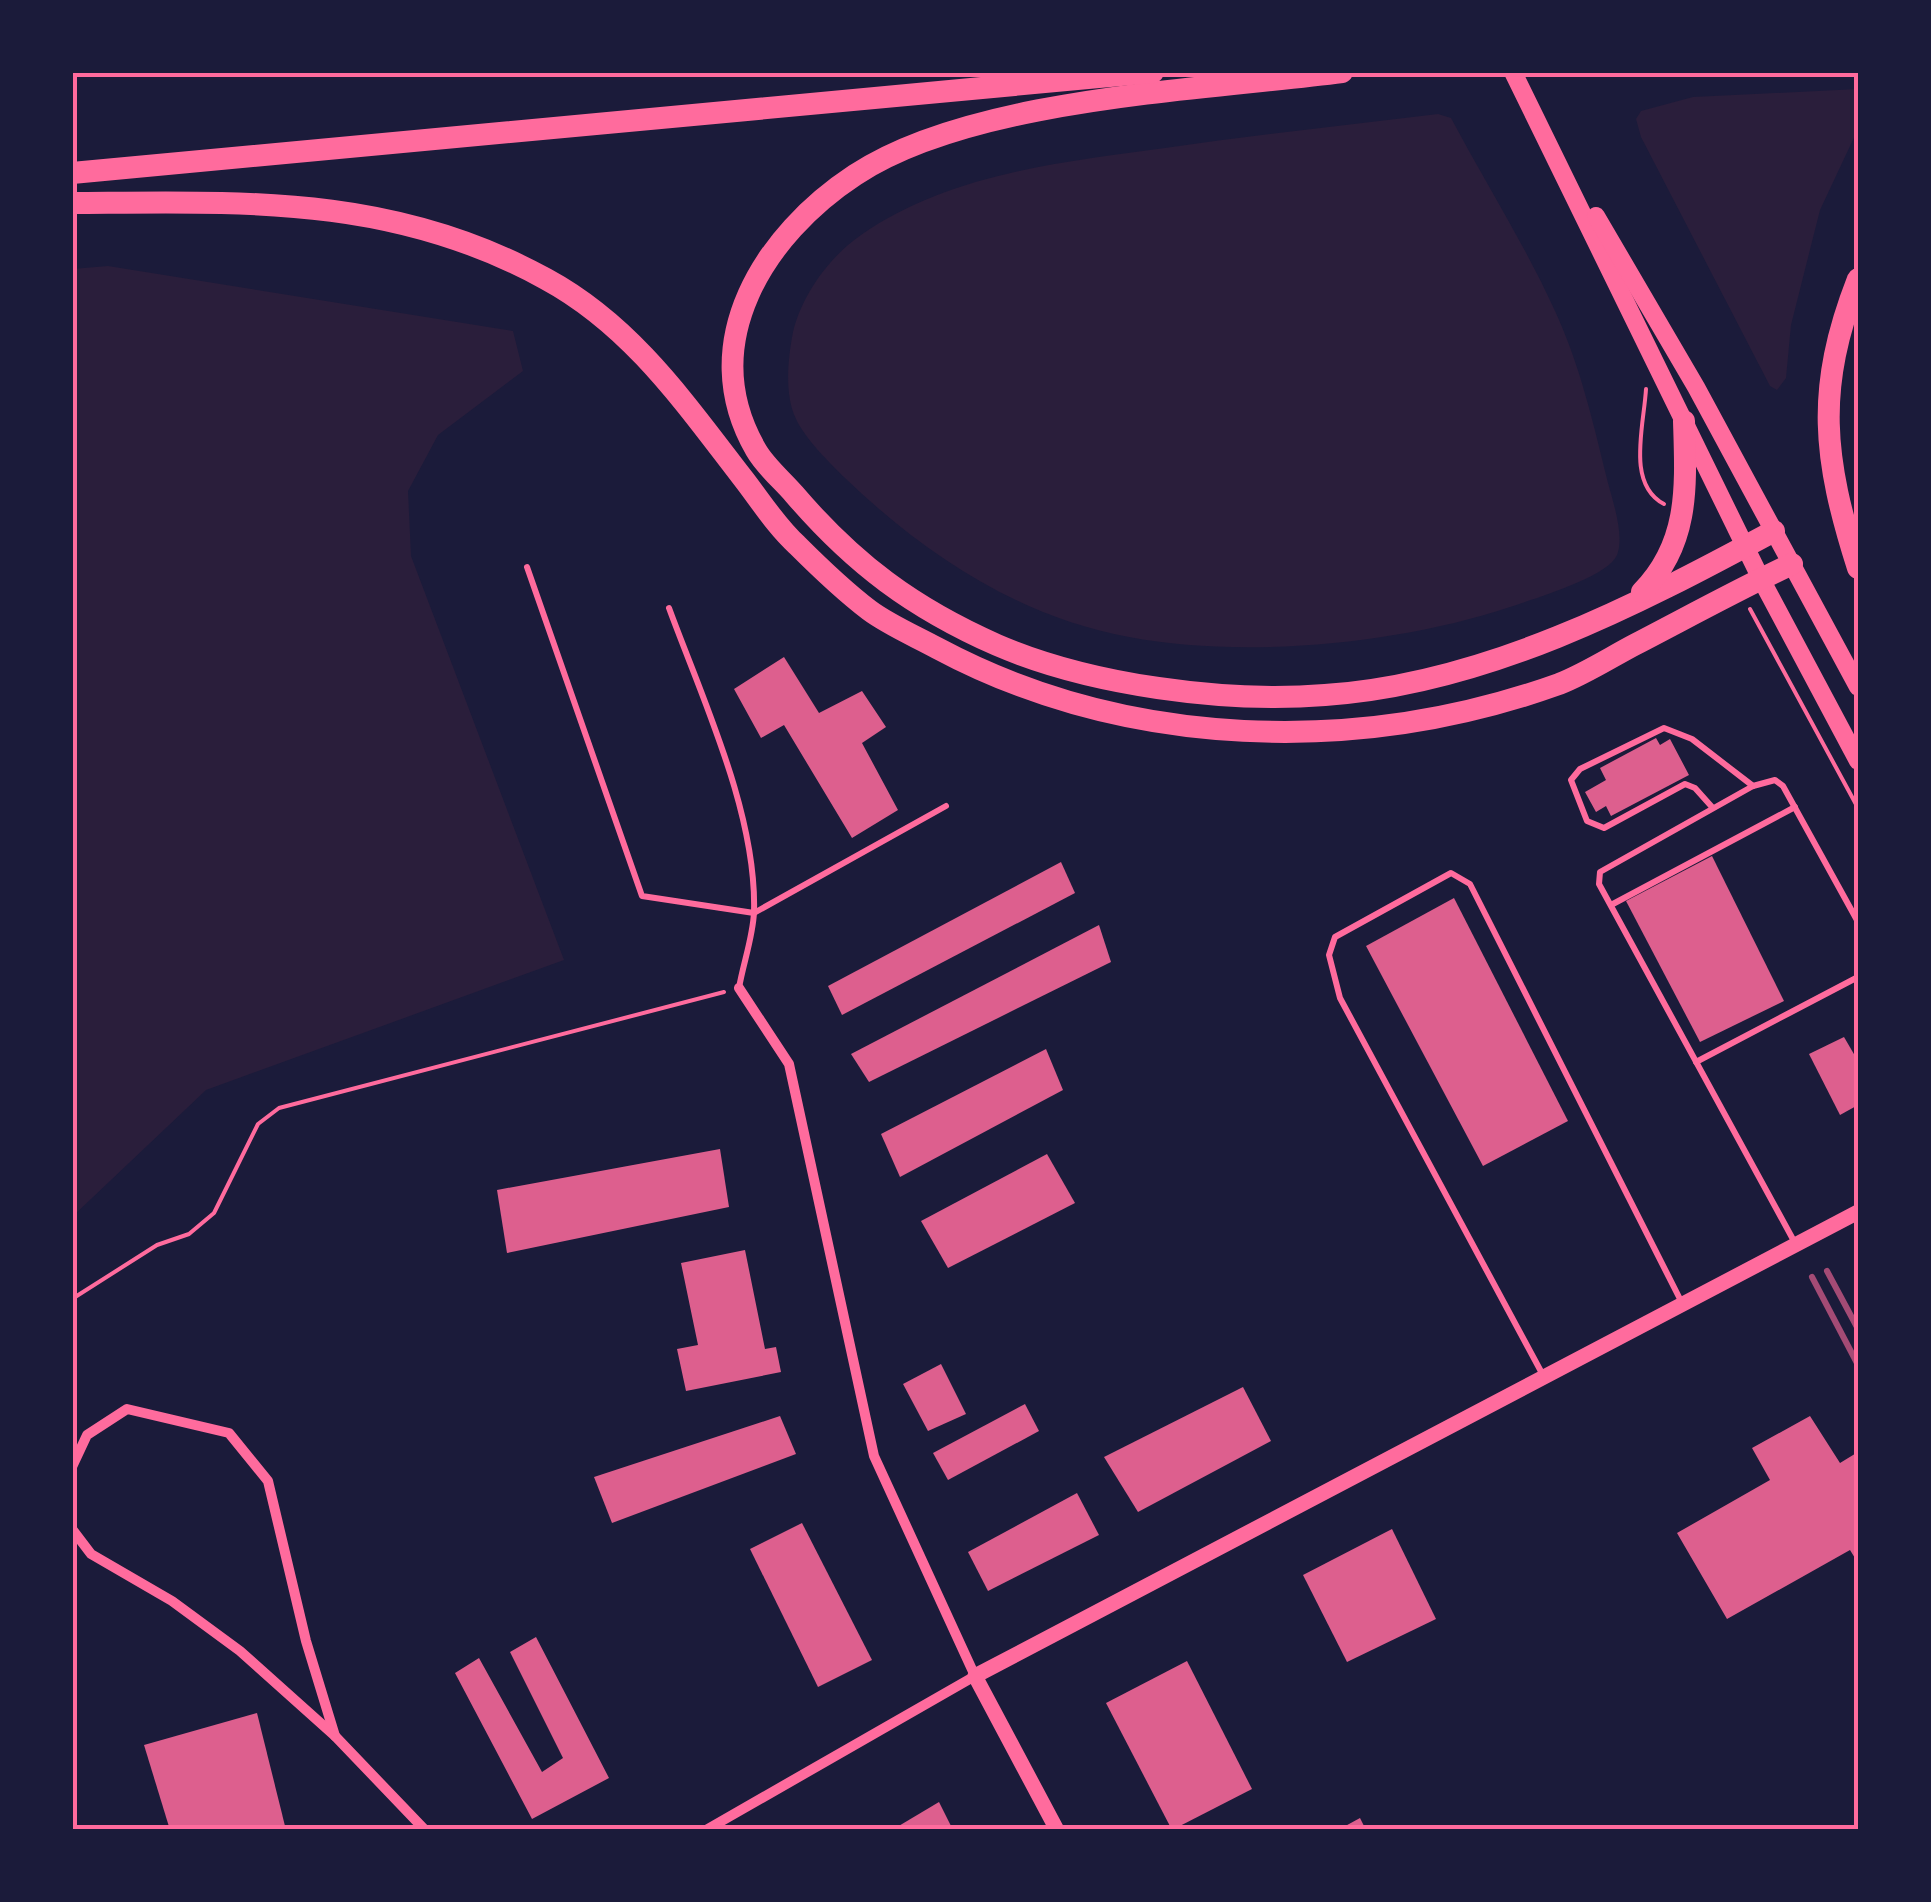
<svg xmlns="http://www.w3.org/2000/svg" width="1931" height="1902" viewBox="0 0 1931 1902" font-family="'Nunito Sans',sans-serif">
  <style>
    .green { fill: #2a1e3b }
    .building { fill: #dd5f8e }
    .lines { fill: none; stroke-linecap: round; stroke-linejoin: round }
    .path { stroke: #ff6b9d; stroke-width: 4 }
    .service { stroke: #ff6b9d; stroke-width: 6 }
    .minor { stroke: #ff6b9d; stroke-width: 10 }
    .tertiary { stroke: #ff6b9d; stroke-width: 15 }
    .secondary { stroke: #ff6b9d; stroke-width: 18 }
    .motorway { stroke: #ff6b9d; stroke-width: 22 }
    .rail { stroke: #a44b75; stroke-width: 6 }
    .neatline { fill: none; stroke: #ff6b9d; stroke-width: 4 }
  </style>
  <rect width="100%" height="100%" fill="#1b1b3a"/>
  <g class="green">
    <polygon points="1858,89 1858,129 1820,210 1791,325 1786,378 1777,390 1770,386 1641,137 1636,119 1641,111 1693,97"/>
    <path d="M1438,114L1451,118C1485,182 1525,245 1555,311C1580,365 1593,422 1607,479C1612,499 1625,535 1617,555C1608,577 1533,599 1510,607C1400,644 1244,659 1129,637C1019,617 924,554 845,478C829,462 806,440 796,419C784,394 788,358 793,332C802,295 829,257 861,235C949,174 1061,162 1165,148C1256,135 1347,125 1438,114Z"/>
    <polygon points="108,266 513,331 523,371 438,435 408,491 411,556 564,960 206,1090 73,1216 72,269"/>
  </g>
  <g class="building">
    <polygon points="784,657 819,713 862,691 886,727 862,743 898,810 852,838 784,725 761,738 734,689"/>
    <polygon points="1656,738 1660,745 1670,739 1689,775 1611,816 1606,806 1596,812 1585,792 1606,780 1600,768"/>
    <polygon points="1712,856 1784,1001 1700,1042 1626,901"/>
    <polygon points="1061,862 1075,893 842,1015 828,986"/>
    <polygon points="1454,898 1568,1121 1483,1166 1366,946"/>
    <polygon points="1099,925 1111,962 869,1082 851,1054"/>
    <polygon points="1844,1037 1858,1061 1858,1105 1840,1115 1809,1054"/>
    <polygon points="1046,1049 1063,1090 900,1177 881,1134"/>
    <polygon points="720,1149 729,1207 507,1253 497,1190"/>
    <polygon points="1047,1154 1075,1203 948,1268 921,1221"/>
    <polygon points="745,1250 765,1349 776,1347 781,1372 686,1391 677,1349 698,1345 681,1263"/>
    <polygon points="941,1364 966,1414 928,1431 903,1384"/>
    <polygon points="1243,1387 1271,1441 1138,1512 1104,1457"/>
    <polygon points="1025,1404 1039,1431 948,1480 933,1453"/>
    <polygon points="780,1416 796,1454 612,1523 594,1477"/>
    <polygon points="1810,1416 1840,1463 1858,1452 1858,1563 1850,1550 1727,1619 1677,1533 1770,1480 1752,1448"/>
    <polygon points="1077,1493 1099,1535 988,1591 968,1552"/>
    <polygon points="802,1523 872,1660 818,1687 750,1549"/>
    <polygon points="1392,1529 1436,1619 1347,1662 1303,1575"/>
    <polygon points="536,1637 609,1778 532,1819 455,1673 479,1658 542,1772 563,1758 510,1652"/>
    <polygon points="1187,1661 1252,1789 1172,1830 1106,1703"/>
    <polygon points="257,1713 286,1830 170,1830 144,1745"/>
    <polygon points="939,1802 953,1830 892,1830"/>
    <polygon points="1360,1818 1366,1830 1338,1830"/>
  </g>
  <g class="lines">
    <g class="path">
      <path d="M1646,389C1644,426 1626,484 1664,504"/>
      <polyline points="1750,609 1858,808"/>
      <polyline points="72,1299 157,1245 189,1234 214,1213 258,1124 279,1108 724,992"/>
    </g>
    <g class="service">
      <polyline points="527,567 642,896 754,913 946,806"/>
      <path d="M669,608C702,698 757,814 754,912C753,937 743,964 739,988"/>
      <polyline points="1712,807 1695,788 1685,784 1604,828 1587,821 1571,780 1580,769 1664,728 1692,739 1753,786"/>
      <polyline points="1611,905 1795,807"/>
      <polyline points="1696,1062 1858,977"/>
      <polyline points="1795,1243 1599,884 1600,872 1753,786 1775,780 1783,786 1858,922"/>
      <polyline points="1544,1377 1340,998 1329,955 1335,937 1451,873 1470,884 1682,1303"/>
    </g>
    <g class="minor">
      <polyline points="72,1467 87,1435 127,1409 229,1433 268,1481 306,1641 335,1736"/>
      <polyline points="72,1529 91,1554 172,1601 240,1651 335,1736 425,1830"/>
      <polyline points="706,1830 975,1676 874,1456 789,1064 739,988"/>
    </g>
    <polyline class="tertiary" points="1057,1830 975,1676 1858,1212"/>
    <g class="secondary">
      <polyline points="1513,72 1761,579 1858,761"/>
      <polyline points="1596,216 1696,387 1858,687"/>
    </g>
    <g class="motorway">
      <path d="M1342,72C1203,90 971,98 855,175C765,234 694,343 756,450C765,466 782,480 794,494C854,564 913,608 997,645C1090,685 1224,703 1325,695C1485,684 1635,606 1774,531"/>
      <polyline points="72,173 1153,72"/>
      <path d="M72,203C241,202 392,194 546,279C631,325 684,402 742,477C760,500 776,526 797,545C819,567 844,591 869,610C889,625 915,636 937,648C1126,749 1358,756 1559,684C1585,674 1611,657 1636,644C1688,617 1739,589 1792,564"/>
      <path d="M1858,279C1815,389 1823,458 1858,568"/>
      <path d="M1642,592C1690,543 1686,486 1684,421"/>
    </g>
    <g class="rail">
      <polyline points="1827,1271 1858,1329"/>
      <polyline points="1812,1277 1858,1365"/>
    </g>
  </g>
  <rect width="1931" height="1902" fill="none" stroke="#1b1b3a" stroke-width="150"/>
  <rect x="75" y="75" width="1781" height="1752" class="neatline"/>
</svg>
